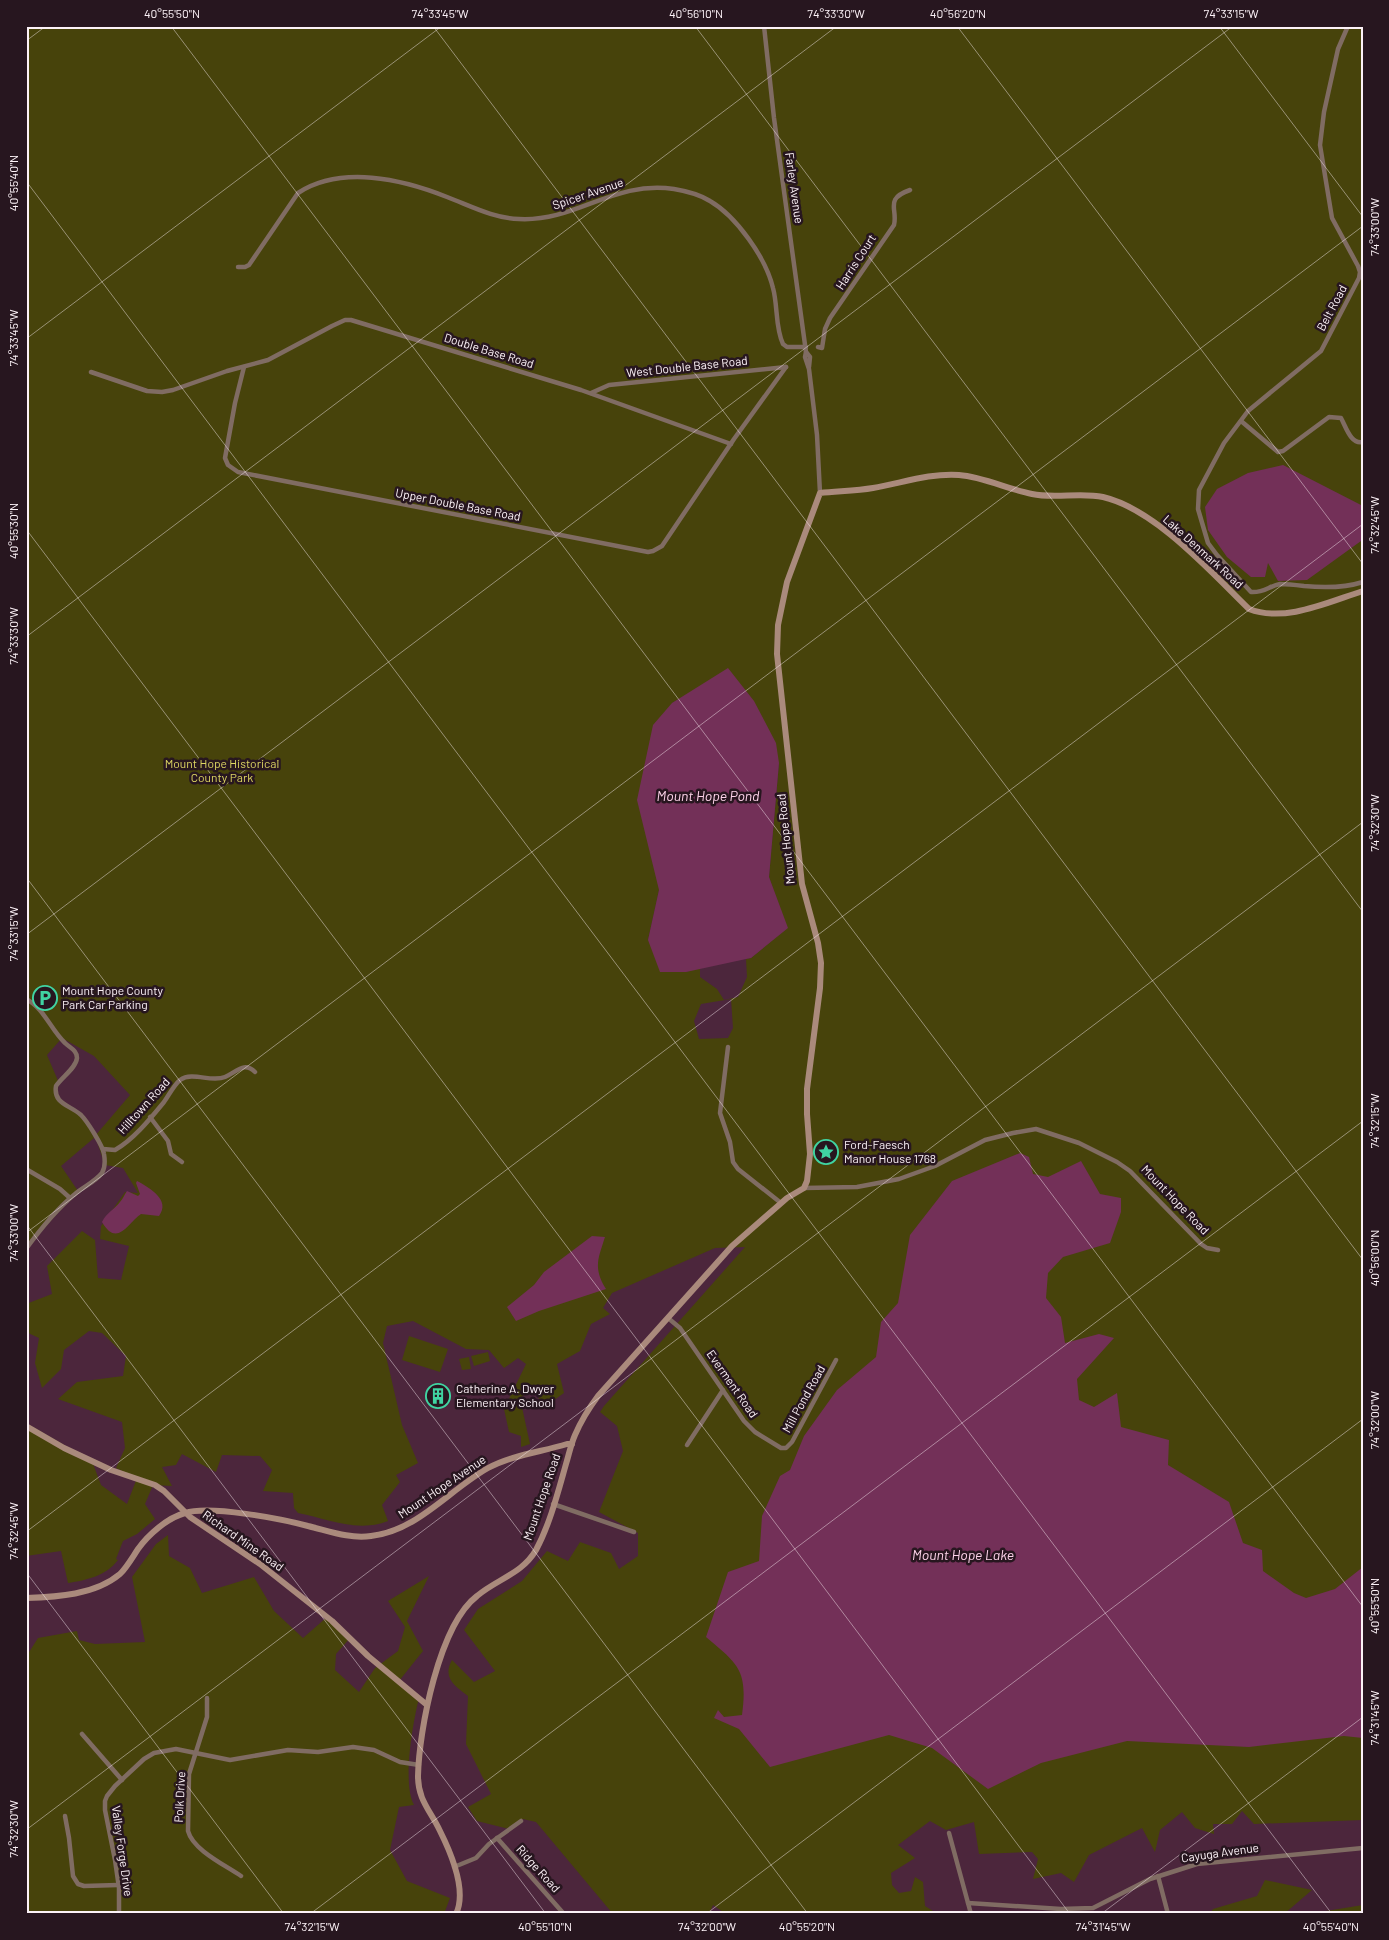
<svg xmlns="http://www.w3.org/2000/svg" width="1389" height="1940" viewBox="0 0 1389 1940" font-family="Barlow,sans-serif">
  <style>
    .green { fill: #47430b; fill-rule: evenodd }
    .water { fill: #733058 }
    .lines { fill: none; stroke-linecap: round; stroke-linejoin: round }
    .street { stroke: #806c63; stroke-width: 4.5 }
    .secondary { stroke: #aa8a7c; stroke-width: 6 }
    .ticks { fill: none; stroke: #fcf2f7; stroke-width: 1; stroke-opacity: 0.45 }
    .labels { text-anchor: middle; stroke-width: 5; stroke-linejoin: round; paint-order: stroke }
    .street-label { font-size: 12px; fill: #fcf2f7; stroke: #27161f }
    .park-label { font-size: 12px; fill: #ddd662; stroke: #27161f }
    .poi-label { font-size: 12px; fill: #fcf2f7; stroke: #27161f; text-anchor: start }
    .water-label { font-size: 14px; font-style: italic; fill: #fdd3e9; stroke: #27161f }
    .neatline { fill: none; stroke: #fcf2f7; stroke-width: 2 }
    .ticks-label { font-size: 12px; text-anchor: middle; fill: #fcf2f7 }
  </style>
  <rect width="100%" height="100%" fill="#4c263c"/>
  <g class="green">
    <path d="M26,26H1363V1820L1254,1824L1242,1811L1232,1824H1213L1214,1834L1195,1828L1182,1812L1160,1830L1155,1852L1142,1828L1089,1855L1074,1882L1061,1873L1033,1879L1038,1859L1032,1852L979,1854L974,1822L946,1830L930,1821L898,1845L915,1858L891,1873L892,1885L899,1893L911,1891L915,1877L923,1882L925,1906L938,1914H726L713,1905L709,1914H613L536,1822L523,1819L509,1829L477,1821L468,1807L491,1794L466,1744L468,1696C455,1686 442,1678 452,1660L474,1682L495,1671L464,1630L478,1609L522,1581L547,1551L568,1561L580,1542L611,1553L619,1569L638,1556V1533L599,1512L623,1451L617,1426L600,1412L604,1406L745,1247L715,1248L612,1293L603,1308L610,1314L591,1324L580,1351L557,1364L564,1393L544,1407L533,1389L520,1398L530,1444L521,1447V1436L509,1432L504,1409L526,1364L518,1358L504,1368L489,1350L466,1349L413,1321L387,1326L383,1343L402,1425L418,1463L396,1475L400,1482L382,1505L388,1521C357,1533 329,1519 298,1513L294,1508L293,1493L263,1491L272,1470L260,1456L222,1455L216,1472L182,1454L176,1465L162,1467L172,1486L153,1485L145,1504L155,1519L137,1534L123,1541L116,1559L118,1560C106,1576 87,1580 68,1583L61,1551L26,1556V1423L92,1461L101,1485L127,1504L137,1478L116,1468L125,1448L122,1422L58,1399L77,1382L123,1376L126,1356L102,1333L89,1331L64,1350L61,1369L42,1388L35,1363L39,1338L26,1332V1304L52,1294L47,1266L82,1231L95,1240L98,1278L121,1280L129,1246L100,1239L101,1226L125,1192L138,1193L123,1168L105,1165L95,1136L130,1095L94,1056L62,1038L47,1055L59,1083L56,1096L84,1117L94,1138L61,1166L78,1191L26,1248ZM684,696L779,763L769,877L787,928L751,958L746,959L747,977L738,997L724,1000L717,989L700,977V968L686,972L648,940L659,890L672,703ZM731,999L733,1028L728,1038L699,1039L694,1021L701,1004Z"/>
    <polygon points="409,1336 448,1349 440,1372 402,1360"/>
    <polygon points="488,1352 490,1361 474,1366 471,1356"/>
    <polygon points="469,1357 471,1369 462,1370 459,1359"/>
    <path d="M168,1535L169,1556L190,1568L202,1593L254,1577L274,1611L303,1638L327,1617L351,1637L336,1654L335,1670L359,1692L375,1668L398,1651L405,1627L388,1601L429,1576L407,1621L423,1651L399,1681L419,1698C413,1722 402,1783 414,1805L399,1807L390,1850L407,1881L450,1898L444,1914H26V1657L38,1638L77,1631L79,1640L95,1644L145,1642L132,1577L156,1544Z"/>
    <polygon points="1265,1880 1312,1890 1284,1914 1210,1914 1213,1909 1257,1896"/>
    <polygon points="1363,1905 1363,1914 1327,1914 1326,1911"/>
  </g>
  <g class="water">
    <polygon points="1283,465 1361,505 1363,509 1361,541 1307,580 1278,581 1268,563 1265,577 1251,577 1227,557 1208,530 1205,507 1217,489 1248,473"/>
    <polygon points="728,668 754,701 776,743 779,763 769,877 788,928 751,958 746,959 686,972 660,972 648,940 659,890 637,800 653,725 672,703"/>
    <path d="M1020,1153L1029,1157L1033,1174L1048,1177L1081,1161L1100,1194L1121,1198V1212L1110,1243L1063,1257L1048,1273L1046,1298L1061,1317L1065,1343L1099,1334L1114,1338L1077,1379L1079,1400L1094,1407L1117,1393L1121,1427L1169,1440L1168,1465L1229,1502L1243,1543L1262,1550L1263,1571L1294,1593L1306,1598L1335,1589L1363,1567V1738L1344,1736L1249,1747L1127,1741L1041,1763L988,1789L932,1748L889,1735L770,1767L739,1729L714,1718L718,1710L724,1717L742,1715C748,1670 738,1664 706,1637L728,1572L759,1561L762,1516L780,1476L790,1470L804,1436L837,1390L876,1357L881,1322L898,1303L910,1235L952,1181Z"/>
    <path d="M137,1181C150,1188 171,1200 159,1216L141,1214C128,1223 117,1248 102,1222C107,1212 114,1210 120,1202C123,1199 124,1195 127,1191L138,1196L140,1194L136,1183Z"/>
    <path d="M592,1236L605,1237C598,1259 593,1268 606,1289L539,1311L516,1321L507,1307L534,1285L544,1272Z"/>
  </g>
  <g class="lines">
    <g class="street">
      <polyline points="764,26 774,118 806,352 805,357 809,369 817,435 820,493"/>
      <path d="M1348,26L1338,49L1324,112L1320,145L1332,218L1358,266L1360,272L1359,278L1321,351L1248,411L1224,443L1199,490L1198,509L1208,543L1217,555L1251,592C1264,593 1269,586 1280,584C1288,584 1296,585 1304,586C1324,588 1344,588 1363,582"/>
      <path d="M238,267H245L249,265L298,193C341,165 402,179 447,197C471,206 493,218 519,219C577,222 613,180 674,189C686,191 699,194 710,201C736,216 766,258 773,288C778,306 775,327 783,344L787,347H806"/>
      <path d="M818,347L822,348L825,329L830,318L894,225C898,209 884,199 910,190"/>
      <polyline points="806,352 810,357 809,367"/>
      <polyline points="244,367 235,403 225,458 228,465 238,472 648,552 653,551 662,546 734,439 786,367"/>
      <polyline points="91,372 147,391 162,392 173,390 227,371 268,360 332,326 345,320 351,320 581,390 731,444"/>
      <polyline points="591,393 609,385 786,367"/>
      <path d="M1241,421L1278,452L1283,451L1329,417L1341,418C1346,427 1351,445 1363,442"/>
      <path d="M26,999C44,1008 51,1030 65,1043C70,1048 77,1050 77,1058C76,1068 62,1077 56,1086C53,1104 70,1105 81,1115C87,1121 103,1146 104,1154C105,1160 105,1168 102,1173C95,1182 83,1187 75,1194C58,1208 39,1231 26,1249"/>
      <polyline points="728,1047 720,1113 730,1142 733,1162 738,1169 781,1203"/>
      <polyline points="150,1117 168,1141 171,1154 182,1162"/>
      <path d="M103,1149L115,1150C134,1139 150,1119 164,1102C169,1095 174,1085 180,1080C193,1071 211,1083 225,1077C237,1072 244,1061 255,1072"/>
      <polyline points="26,1169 60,1189 70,1198"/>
      <polyline points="804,1188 857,1187 899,1179 935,1166 985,1140 1013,1133 1036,1129 1079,1143 1117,1162 1130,1171 1201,1244 1207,1248 1218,1250"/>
      <polyline points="668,1318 680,1328 744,1421 755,1432 781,1448 786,1448 792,1442 836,1360"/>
      <polyline points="687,1445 723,1390"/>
      <polyline points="553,1504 634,1532"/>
      <path d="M207,1698V1717L189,1774L188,1831C193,1850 225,1865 241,1876"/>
      <polyline points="82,1734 122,1780"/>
      <polyline points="65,1816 69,1838 73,1876 78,1884 84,1886 118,1885"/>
      <polyline points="949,1833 971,1914"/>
      <polyline points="497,1838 564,1914"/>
      <polyline points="454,1867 476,1858 489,1844 521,1821"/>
      <polyline points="1158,1876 1168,1914"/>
      <polyline points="968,1903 1061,1909 1093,1908 1150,1879 1197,1864 1363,1848"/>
      <polyline points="119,1914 119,1888 115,1860 105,1810 105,1801 107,1796 115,1786 144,1759 154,1753 176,1749 230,1760 288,1750 318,1752 353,1747 374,1750 400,1762 419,1765"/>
    </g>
    <g class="secondary">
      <polyline points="26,1426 64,1448 111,1470 155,1485 164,1491 190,1517 260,1564 332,1621 368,1656 427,1705"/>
      <path d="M26,1598C57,1597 95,1595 120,1574C127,1567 132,1558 138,1549C148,1535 167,1518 185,1513C210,1505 282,1519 308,1526C329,1531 349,1539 371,1536C417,1531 449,1490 488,1468C512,1455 541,1452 567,1444H572"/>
      <path d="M456,1914C467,1891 451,1853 440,1831C430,1810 418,1800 418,1776C419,1730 439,1625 477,1596C497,1579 522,1574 536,1550C550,1524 558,1492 566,1464C569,1454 571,1444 575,1435C581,1421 589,1408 598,1396L732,1246L787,1198L804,1188L807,1181L810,1154L807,1114V1089L820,988L821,963L818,943L802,884L777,654L778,625L787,582L820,493C838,491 856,491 873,488C902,483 929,473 959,475C984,477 1007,489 1032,494C1055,499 1080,492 1103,497C1155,509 1211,572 1249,609C1285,623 1328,602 1363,591"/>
    </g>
  </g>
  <path class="ticks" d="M171,26L1363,1607M433,26L1363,1260M695,26L1363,912M957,26L1363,564M1219,26L1363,217M26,41L46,26M26,181L1332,1914M26,339L442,26M26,529L1070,1914M26,637L837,26M26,877L808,1914M26,935L1233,26M26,1224L546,1914M26,1233L1363,226M26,1532L1363,524M26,1572L284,1914M26,1830L1363,822M310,1914L1363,1121M706,1914L1363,1419M1101,1914L1363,1717"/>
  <defs>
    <symbol id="parking-ring" viewBox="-11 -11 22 22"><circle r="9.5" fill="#27161f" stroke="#40d4a2" stroke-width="1.5"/><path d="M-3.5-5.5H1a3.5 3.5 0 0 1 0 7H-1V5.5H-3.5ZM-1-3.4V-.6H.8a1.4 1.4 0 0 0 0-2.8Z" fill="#40d4a2"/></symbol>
    <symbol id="sight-ring" viewBox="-11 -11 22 22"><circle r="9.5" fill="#27161f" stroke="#40d4a2" stroke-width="1.5"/><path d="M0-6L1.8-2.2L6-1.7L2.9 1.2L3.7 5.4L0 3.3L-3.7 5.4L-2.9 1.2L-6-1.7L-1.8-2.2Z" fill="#40d4a2"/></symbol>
    <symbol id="building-ring" viewBox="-11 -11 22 22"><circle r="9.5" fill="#27161f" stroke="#40d4a2" stroke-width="1.5"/><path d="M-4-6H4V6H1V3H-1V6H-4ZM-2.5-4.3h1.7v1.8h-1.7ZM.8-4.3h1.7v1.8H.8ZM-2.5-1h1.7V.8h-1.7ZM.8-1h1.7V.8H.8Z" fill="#40d4a2"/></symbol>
  </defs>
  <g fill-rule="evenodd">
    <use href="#parking-ring" x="31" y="984" width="28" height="28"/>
    <use href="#sight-ring" x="812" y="1138" width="28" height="28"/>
    <use href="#building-ring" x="424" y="1382" width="28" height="28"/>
  </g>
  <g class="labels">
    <g class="street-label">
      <text transform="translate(794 188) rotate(82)" y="4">Farley Avenue</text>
      <text transform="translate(588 194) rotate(-19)" y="4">Spicer Avenue</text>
      <text transform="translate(856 262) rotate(-57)" y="4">Harris Court</text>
      <text transform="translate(1332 308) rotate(-62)" y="4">Belt Road</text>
      <text transform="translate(489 351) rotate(17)" y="4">Double Base Road</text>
      <text transform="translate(687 367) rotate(-6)" y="4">West Double Base Road</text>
      <text transform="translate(458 505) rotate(11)" y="4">Upper Double Base Road</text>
      <text transform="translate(1203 552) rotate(42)" y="4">Lake Denmark Road</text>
      <text transform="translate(786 839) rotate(-96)" y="4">Mount Hope Road</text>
      <text transform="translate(144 1106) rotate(-48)" y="4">Hilltown Road</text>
      <text transform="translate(1175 1200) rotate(46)" y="4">Mount Hope Road</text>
      <text transform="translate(732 1384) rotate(55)" y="4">Everment Road</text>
      <text transform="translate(804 1399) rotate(-61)" y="4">Mill Pond Road</text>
      <text transform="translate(442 1487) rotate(-34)" y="4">Mount Hope Avenue</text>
      <text transform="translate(542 1497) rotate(-71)" y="4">Mount Hope Road</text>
      <text transform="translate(243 1541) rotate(35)" y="4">Richard Mine Road</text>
      <text transform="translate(180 1797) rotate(-87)" y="4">Polk Drive</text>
      <text transform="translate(122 1851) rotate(82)" y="4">Valley Forge Drive</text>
      <text transform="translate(1220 1853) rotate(-8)" y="4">Cayuga Avenue</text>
      <text transform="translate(538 1869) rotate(48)" y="4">Ridge Road</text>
    </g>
    <g class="park-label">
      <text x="222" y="768">Mount Hope Historical<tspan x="222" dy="14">County Park</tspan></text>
    </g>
    <g class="poi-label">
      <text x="62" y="995">Mount Hope County<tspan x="62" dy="14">Park Car Parking</tspan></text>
      <text x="844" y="1149">Ford-Faesch<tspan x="844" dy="14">Manor House 1768</tspan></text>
      <text x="456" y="1393">Catherine A. Dwyer<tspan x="456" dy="14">Elementary School</tspan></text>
    </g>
    <g class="water-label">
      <text x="708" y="801">Mount Hope Pond</text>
      <text x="963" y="1560">Mount Hope Lake</text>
    </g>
  </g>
  <rect width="1389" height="1940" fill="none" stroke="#27161f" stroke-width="55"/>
  <rect x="28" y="28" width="1334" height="1884" class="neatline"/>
  <g class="ticks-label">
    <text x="172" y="18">40°55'50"N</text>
    <text x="440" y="18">74°33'45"W</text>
    <text x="696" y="18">40°56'10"N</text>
    <text x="836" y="18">74°33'30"W</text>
    <text x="958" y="18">40°56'20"N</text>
    <text x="1231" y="18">74°33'15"W</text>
    <text transform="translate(14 183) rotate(-90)" y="4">40°55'40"N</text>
    <text transform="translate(1375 227) rotate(-90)" y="4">74°33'00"W</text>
    <text transform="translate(14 338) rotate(-90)" y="4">74°33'45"W</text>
    <text transform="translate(1375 525) rotate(-90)" y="4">74°32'45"W</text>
    <text transform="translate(14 531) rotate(-90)" y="4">40°55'30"N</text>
    <text transform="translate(14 636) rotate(-90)" y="4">74°33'30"W</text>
    <text transform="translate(1375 823) rotate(-90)" y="4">74°32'30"W</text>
    <text transform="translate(14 934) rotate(-90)" y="4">74°33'15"W</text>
    <text transform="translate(1375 1121) rotate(-90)" y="4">74°32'15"W</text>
    <text transform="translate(14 1233) rotate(-90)" y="4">74°33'00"W</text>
    <text transform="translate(1375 1258) rotate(-90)" y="4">40°56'00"N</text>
    <text transform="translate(1375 1420) rotate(-90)" y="4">74°32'00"W</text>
    <text transform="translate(14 1531) rotate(-90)" y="4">74°32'45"W</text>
    <text transform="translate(1375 1606) rotate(-90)" y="4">40°55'50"N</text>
    <text transform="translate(1375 1718) rotate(-90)" y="4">74°31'45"W</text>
    <text transform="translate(14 1829) rotate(-90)" y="4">74°32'30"W</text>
    <text x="312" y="1931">74°32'15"W</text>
    <text x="545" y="1931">40°55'10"N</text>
    <text x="707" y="1931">74°32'00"W</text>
    <text x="807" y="1931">40°55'20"N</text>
    <text x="1103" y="1931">74°31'45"W</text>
    <text x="1331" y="1931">40°55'40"N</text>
  </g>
</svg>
